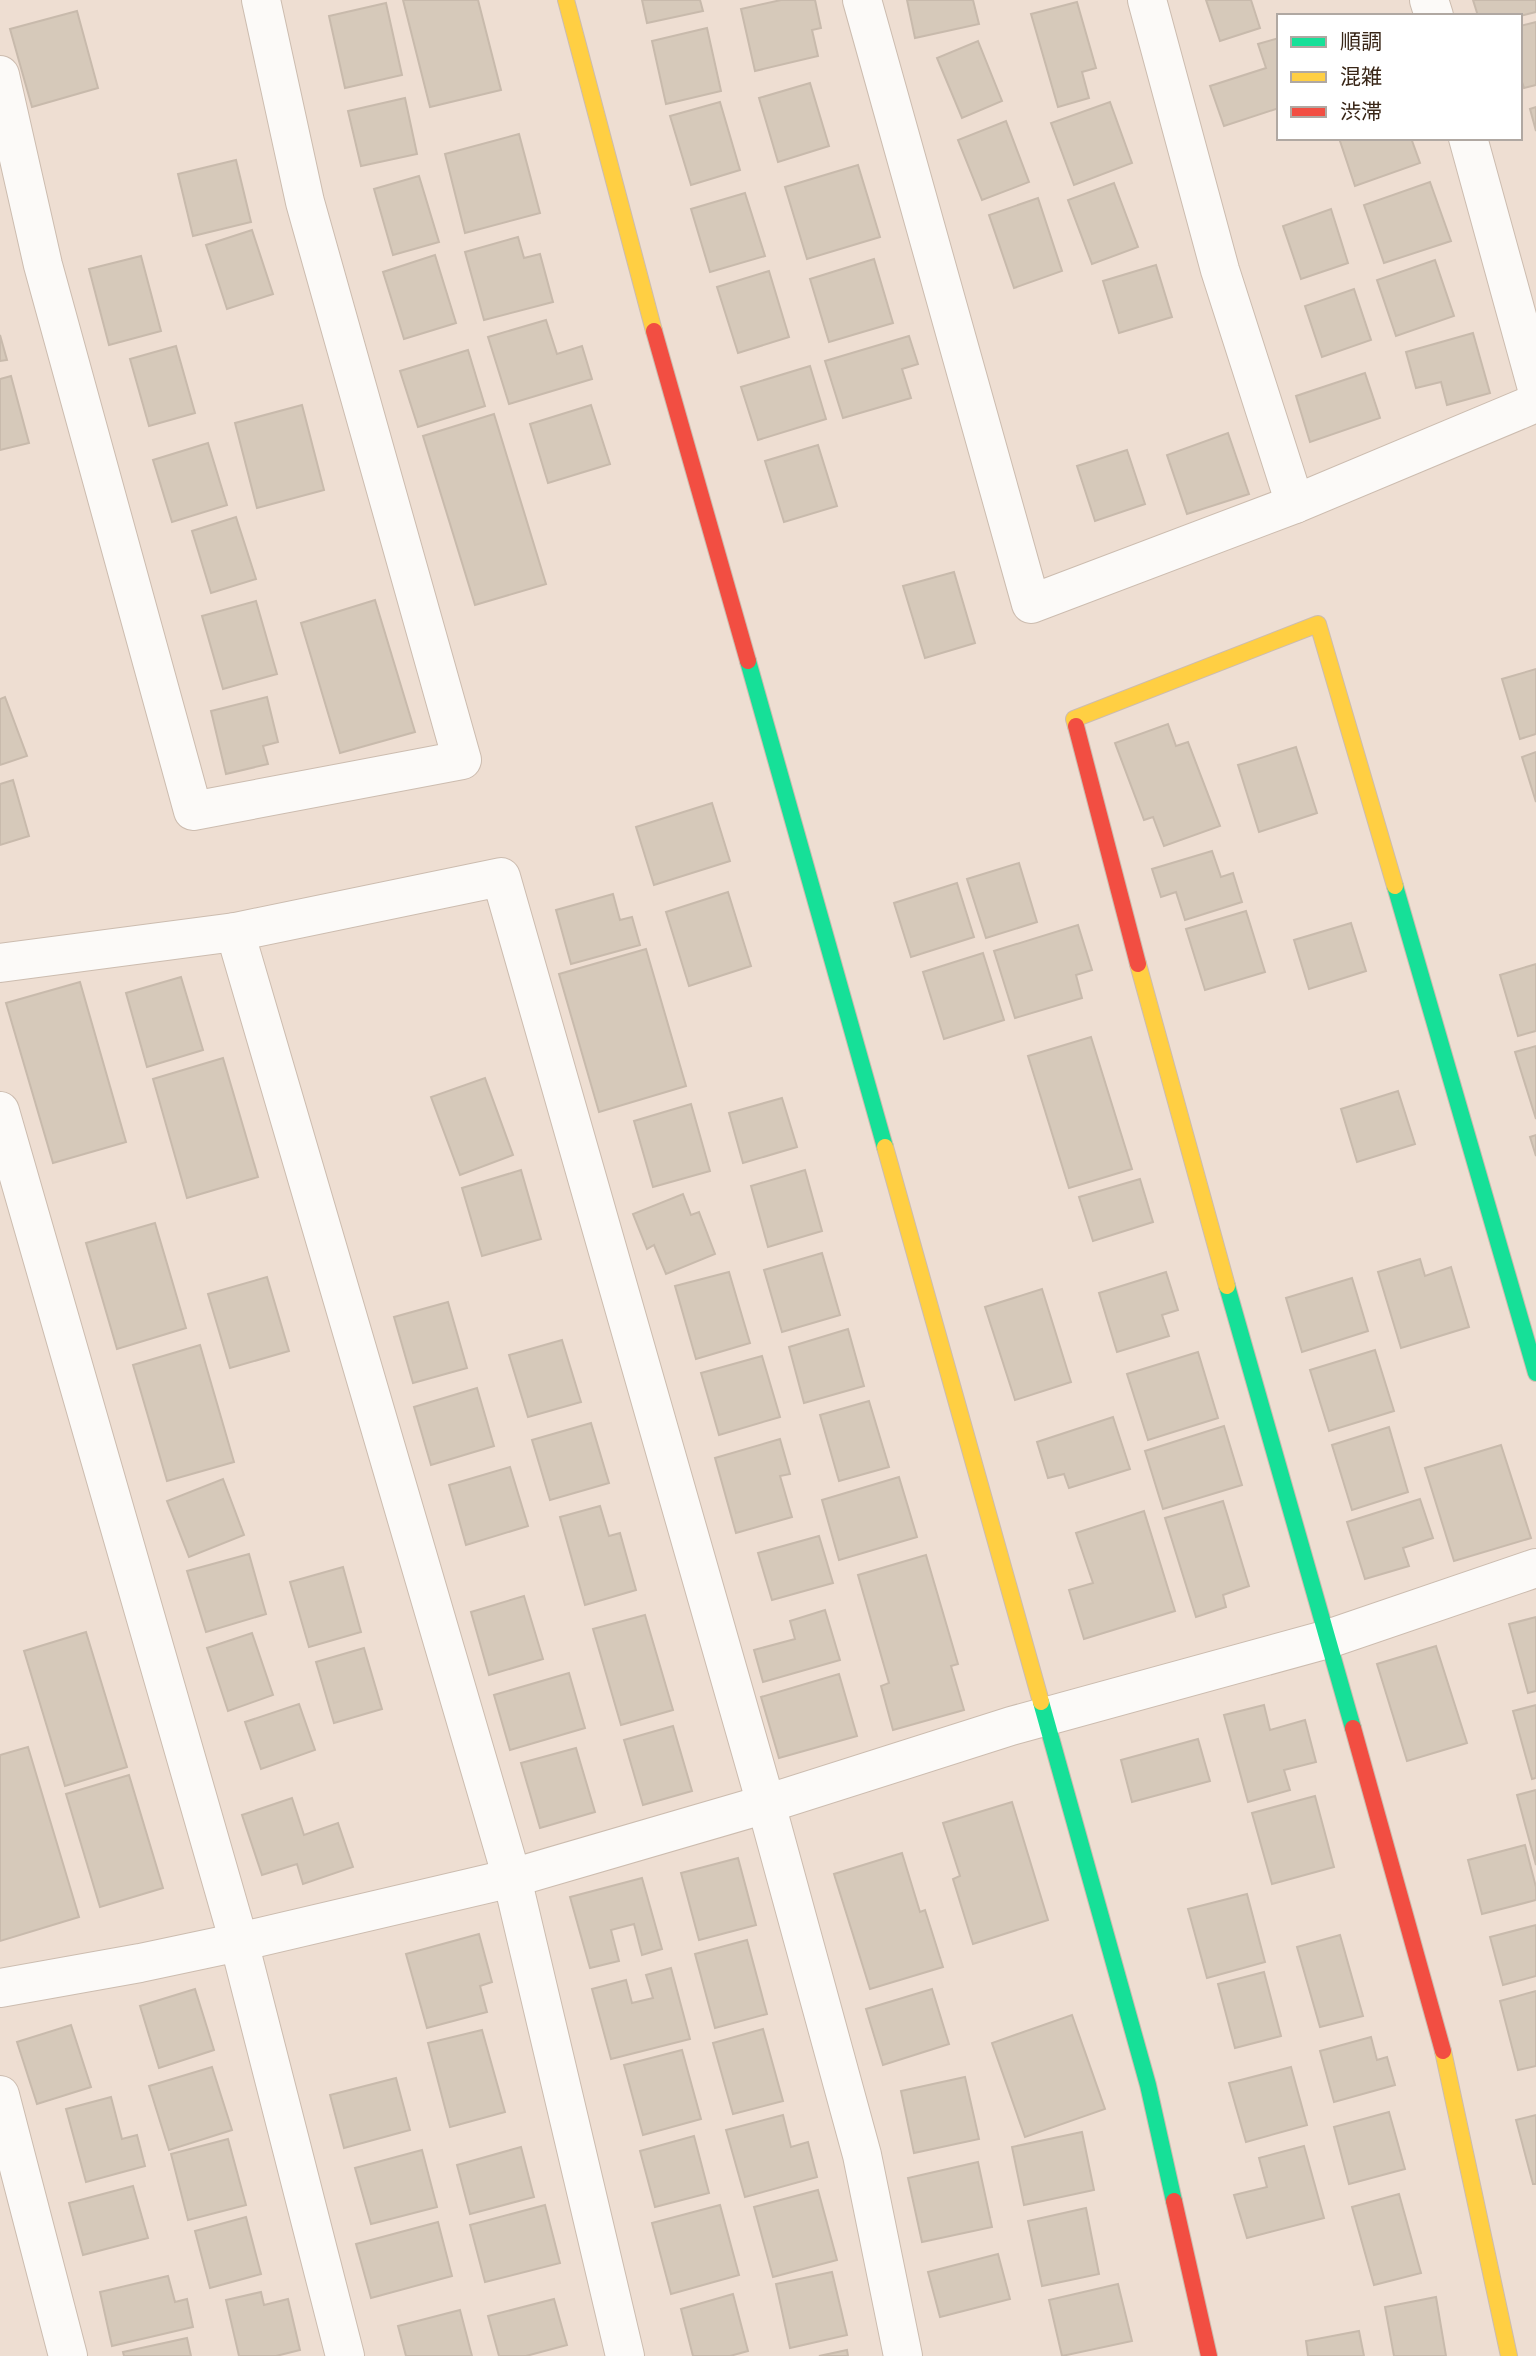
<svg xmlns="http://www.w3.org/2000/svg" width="1536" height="2356" viewBox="0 0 1536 2356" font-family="Ubuntu,'Noto Sans JP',sans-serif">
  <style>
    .building { fill: #d6c9ba; stroke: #c8baac; stroke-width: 2 }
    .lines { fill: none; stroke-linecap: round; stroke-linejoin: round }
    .street-casing { stroke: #ccbcaf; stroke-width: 40 }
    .fast-casing { stroke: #ccbcaf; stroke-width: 18 }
    .slow-casing { stroke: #ccbcaf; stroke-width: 18 }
    .jam-casing { stroke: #ccbcaf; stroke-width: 18 }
    .street { stroke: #fcfaf8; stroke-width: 38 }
    .fast { stroke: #16e098; stroke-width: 16 }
    .slow { stroke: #ffcf43; stroke-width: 16 }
    .jam { stroke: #f24e42; stroke-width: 16 }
  </style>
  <rect width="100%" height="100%" fill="#eeded2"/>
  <g class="building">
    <polygon points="403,0 478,0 501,90 430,107"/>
    <polygon points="642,0 700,0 703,11 647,23"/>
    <polygon points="781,0 815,0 821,28 812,30 818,56 755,71 741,9"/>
    <polygon points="907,0 973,0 979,24 915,38"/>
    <polygon points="1206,0 1251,0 1260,28 1220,41"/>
    <polygon points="1473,0 1536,0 1536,12 1520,16 1478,16"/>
    <polygon points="1077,2 1096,68 1082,72 1089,98 1058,107 1031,14"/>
    <polygon points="386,3 402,75 345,88 329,16"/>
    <polygon points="77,11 98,88 32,107 10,29"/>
    <polygon points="1536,22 1536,85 1524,88 1520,76 1520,26"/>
    <polygon points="707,28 721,91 666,104 652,41"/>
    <polygon points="1279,38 1279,108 1224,126 1210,86 1266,68 1258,44"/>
    <polygon points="978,41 1002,101 962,118 937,58"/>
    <polygon points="810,83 829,146 778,162 759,98"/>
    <polygon points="405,98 417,154 361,166 348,111"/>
    <polygon points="720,102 740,170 691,185 670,116"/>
    <polygon points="1110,102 1132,163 1074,185 1051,123"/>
    <polygon points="1536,107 1536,131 1530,109"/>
    <polygon points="1006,121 1029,182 982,200 958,140"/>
    <polygon points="519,134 540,213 465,233 445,154"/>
    <polygon points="1339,138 1411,138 1420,163 1355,186"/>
    <polygon points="236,160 251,222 193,236 178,174"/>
    <polygon points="858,165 880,237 807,259 785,187"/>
    <polygon points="419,176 439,242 393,255 374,189"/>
    <polygon points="1430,182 1451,241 1384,263 1364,205"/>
    <polygon points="1114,183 1138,247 1092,264 1068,200"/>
    <polygon points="745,193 765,256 710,272 691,209"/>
    <polygon points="1038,198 1062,271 1014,288 989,215"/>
    <polygon points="1331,209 1348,263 1301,279 1283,226"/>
    <polygon points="252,230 273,294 227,309 206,245"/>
    <polygon points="518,237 524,258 540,254 553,302 484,320 465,252"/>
    <polygon points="435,255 456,323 404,339 383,272"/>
    <polygon points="141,256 161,331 109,345 89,269"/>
    <polygon points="874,259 893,323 829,342 810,279"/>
    <polygon points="1435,260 1454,316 1396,336 1377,280"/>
    <polygon points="1156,265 1172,317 1119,333 1103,281"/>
    <polygon points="769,271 789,337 738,353 717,287"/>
    <polygon points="1354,289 1371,340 1322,357 1305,306"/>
    <polygon points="546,320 557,354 582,346 592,379 509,404 488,337"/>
    <polygon points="1473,333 1490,393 1447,405 1441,382 1416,388 1406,352"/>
    <polygon points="0,335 7,360 0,361"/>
    <polygon points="909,336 918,364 902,369 911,398 843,418 825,361"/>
    <polygon points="176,346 195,413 149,426 130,359"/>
    <polygon points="468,350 485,406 418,427 400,371"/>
    <polygon points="810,366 826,419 758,440 741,387"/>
    <polygon points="1365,373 1380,418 1310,442 1296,396"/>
    <polygon points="11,376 29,443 0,450 0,379"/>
    <polygon points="302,405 324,490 257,508 235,423"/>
    <polygon points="591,405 610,464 548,483 530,424"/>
    <polygon points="494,414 546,584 475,605 423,436"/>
    <polygon points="1228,433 1249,494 1187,514 1167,455"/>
    <polygon points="208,443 227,505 172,522 153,460"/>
    <polygon points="818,445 837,506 784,522 765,461"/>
    <polygon points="1127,450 1145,504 1095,521 1077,466"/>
    <polygon points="236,517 256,579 211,593 192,531"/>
    <polygon points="954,572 975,643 925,658 903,586"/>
    <polygon points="375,600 415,732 340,753 301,623"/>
    <polygon points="256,601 277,674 223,689 202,616"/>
    <polygon points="1536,669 1536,734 1520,739 1502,679"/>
    <polygon points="5,697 27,756 0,765 0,699"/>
    <polygon points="267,697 278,742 263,746 268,764 226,774 211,711"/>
    <polygon points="1168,724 1176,746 1188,742 1220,826 1164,846 1153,817 1144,820 1115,743"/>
    <polygon points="1296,747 1317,813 1259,832 1238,765"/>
    <polygon points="1536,752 1536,802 1522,757"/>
    <polygon points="13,780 29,836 0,845 0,784"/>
    <polygon points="712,803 730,861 654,885 636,827"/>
    <polygon points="1212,851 1221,877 1233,873 1242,902 1185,920 1176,892 1161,897 1152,869"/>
    <polygon points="1019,863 1037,922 986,938 967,879"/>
    <polygon points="957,883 974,937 911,957 894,903"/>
    <polygon points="728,892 751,966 689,986 666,912"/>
    <polygon points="613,894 620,920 632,917 640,945 571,964 556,910"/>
    <polygon points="1246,911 1265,972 1205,990 1186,929"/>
    <polygon points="1351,923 1366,971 1309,989 1294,940"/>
    <polygon points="1078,925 1092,970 1076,975 1082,998 1015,1018 994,951"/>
    <polygon points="646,949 686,1086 599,1112 559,974"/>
    <polygon points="983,953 1004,1020 944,1039 923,972"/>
    <polygon points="1536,964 1536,1031 1518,1036 1500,975"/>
    <polygon points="181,977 203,1050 147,1067 126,993"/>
    <polygon points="80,982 126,1142 53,1163 6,1003"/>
    <polygon points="1091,1037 1132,1169 1069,1188 1028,1056"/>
    <polygon points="1536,1046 1536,1119 1515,1052"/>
    <polygon points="223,1058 258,1177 187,1198 153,1079"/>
    <polygon points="485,1078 513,1155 460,1175 431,1097"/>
    <polygon points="1398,1091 1415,1144 1357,1162 1341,1109"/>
    <polygon points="782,1098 797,1147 743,1163 729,1113"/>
    <polygon points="691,1104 710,1171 653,1187 634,1121"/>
    <polygon points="1536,1135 1536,1156 1530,1137"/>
    <polygon points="521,1170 541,1239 482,1256 462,1188"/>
    <polygon points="805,1170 822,1231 768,1247 751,1186"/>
    <polygon points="1140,1179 1153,1222 1093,1241 1079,1197"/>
    <polygon points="683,1194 691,1215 699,1212 715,1254 666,1274 654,1245 647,1249 633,1214"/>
    <polygon points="155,1223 186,1328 117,1349 86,1243"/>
    <polygon points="822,1253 840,1315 782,1332 764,1270"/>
    <polygon points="1420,1259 1425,1276 1451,1267 1469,1327 1401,1348 1378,1272"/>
    <polygon points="729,1272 750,1343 696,1359 675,1286"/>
    <polygon points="1166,1272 1178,1310 1162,1315 1169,1336 1117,1352 1099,1293"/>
    <polygon points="267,1277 289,1351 230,1368 208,1294"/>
    <polygon points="1352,1278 1368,1331 1302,1352 1286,1298"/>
    <polygon points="1042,1289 1071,1382 1015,1400 985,1307"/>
    <polygon points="448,1302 467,1368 413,1383 394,1317"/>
    <polygon points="848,1329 864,1386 804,1403 789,1347"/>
    <polygon points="562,1340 581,1402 528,1417 509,1355"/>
    <polygon points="200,1345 234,1462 167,1481 133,1365"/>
    <polygon points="1375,1350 1394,1411 1329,1431 1310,1370"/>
    <polygon points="1198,1352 1218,1418 1148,1440 1127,1374"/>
    <polygon points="762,1356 780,1417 719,1435 701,1373"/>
    <polygon points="477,1388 494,1446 431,1465 414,1407"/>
    <polygon points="869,1401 889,1467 839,1481 820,1415"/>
    <polygon points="1113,1417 1130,1469 1069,1488 1064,1474 1048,1478 1037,1442"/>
    <polygon points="591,1423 609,1483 550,1500 532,1440"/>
    <polygon points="1224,1426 1242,1485 1163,1509 1145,1451"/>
    <polygon points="1389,1427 1408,1492 1352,1510 1332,1445"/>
    <polygon points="780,1439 790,1474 780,1476 792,1517 736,1533 715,1458"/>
    <polygon points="1501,1445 1531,1538 1454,1561 1425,1468"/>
    <polygon points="510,1467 528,1526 466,1545 449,1485"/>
    <polygon points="899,1477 917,1537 839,1560 822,1500"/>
    <polygon points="223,1479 244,1535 189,1557 167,1501"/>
    <polygon points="1420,1499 1433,1538 1403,1548 1409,1566 1365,1579 1347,1522"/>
    <polygon points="1223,1501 1249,1586 1223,1595 1226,1607 1196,1617 1165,1518"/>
    <polygon points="600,1506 609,1536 620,1533 636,1590 585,1605 560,1517"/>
    <polygon points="1144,1511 1175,1611 1084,1639 1069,1590 1093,1583 1076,1533"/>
    <polygon points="819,1536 833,1583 772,1600 758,1553"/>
    <polygon points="249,1554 266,1614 206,1632 187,1571"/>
    <polygon points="926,1555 958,1664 951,1666 964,1710 893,1730 881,1686 889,1683 858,1575"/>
    <polygon points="343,1567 361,1632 309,1647 290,1582"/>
    <polygon points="524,1596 543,1659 489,1675 471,1612"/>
    <polygon points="825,1610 840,1660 763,1682 754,1650 795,1639 790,1621"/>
    <polygon points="645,1615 673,1710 621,1725 593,1629"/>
    <polygon points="1536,1617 1536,1691 1528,1693 1509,1624"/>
    <polygon points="86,1632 127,1767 65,1786 24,1651"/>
    <polygon points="252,1633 273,1695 228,1711 207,1648"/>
    <polygon points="1436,1646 1467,1743 1407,1761 1377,1664"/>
    <polygon points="364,1648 382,1709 334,1723 316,1662"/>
    <polygon points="569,1673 585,1728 510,1750 494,1695"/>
    <polygon points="839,1674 857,1736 779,1758 761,1697"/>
    <polygon points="299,1704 315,1750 261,1769 245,1722"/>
    <polygon points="1264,1705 1270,1730 1305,1720 1316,1762 1284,1770 1290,1790 1248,1802 1224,1715"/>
    <polygon points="1536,1705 1536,1778 1532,1779 1513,1711"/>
    <polygon points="673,1726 692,1791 643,1805 624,1740"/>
    <polygon points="1198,1739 1210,1781 1132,1802 1121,1760"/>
    <polygon points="28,1747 79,1917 0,1941 0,1755"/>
    <polygon points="576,1748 595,1812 540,1828 521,1763"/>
    <polygon points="129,1775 163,1888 100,1907 66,1794"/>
    <polygon points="1536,1790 1536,1865 1517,1795"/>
    <polygon points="1315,1796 1334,1867 1272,1884 1252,1813"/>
    <polygon points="292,1798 304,1835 338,1823 353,1867 303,1884 297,1864 262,1875 242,1815"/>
    <polygon points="1012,1802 1048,1920 973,1944 953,1879 960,1876 943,1823"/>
    <polygon points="1525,1845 1536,1887 1536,1900 1482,1914 1468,1860"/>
    <polygon points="902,1853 920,1912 925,1910 943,1967 870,1989 834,1874"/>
    <polygon points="738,1858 756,1925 699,1940 681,1873"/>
    <polygon points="642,1878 662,1949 642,1955 634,1924 611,1930 619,1961 590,1968 570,1897"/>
    <polygon points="1247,1894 1265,1962 1207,1978 1188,1909"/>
    <polygon points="1536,1925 1536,1976 1503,1985 1490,1937"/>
    <polygon points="479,1934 492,1982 480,1986 487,2012 427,2028 406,1954"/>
    <polygon points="1340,1935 1363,2016 1320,2027 1297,1947"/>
    <polygon points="747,1940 767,2014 715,2028 695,1954"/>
    <polygon points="671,1968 690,2039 611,2059 592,1989 626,1980 632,2003 653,1998 646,1975"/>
    <polygon points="1264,1972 1281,2036 1235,2048 1218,1984"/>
    <polygon points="195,1989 214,2050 159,2068 140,2006"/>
    <polygon points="932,1989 949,2044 883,2065 866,2009"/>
    <polygon points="1536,1991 1536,2066 1518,2070 1500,2001"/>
    <polygon points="1072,2015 1105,2109 1025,2137 992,2043"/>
    <polygon points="71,2025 91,2087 37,2104 17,2042"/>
    <polygon points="763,2029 783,2101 733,2114 713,2043"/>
    <polygon points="482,2030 505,2112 450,2127 428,2043"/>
    <polygon points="1371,2037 1377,2060 1387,2057 1395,2085 1334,2102 1320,2051"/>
    <polygon points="682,2050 701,2119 643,2135 624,2065"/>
    <polygon points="212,2067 232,2130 169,2150 149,2086"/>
    <polygon points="1291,2067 1307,2125 1246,2142 1229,2083"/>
    <polygon points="965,2077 979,2139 914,2153 901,2091"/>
    <polygon points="396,2078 410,2130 344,2148 330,2095"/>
    <polygon points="111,2097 122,2139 137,2135 145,2166 86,2182 66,2109"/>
    <polygon points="1389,2112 1405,2169 1349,2184 1334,2127"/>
    <polygon points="783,2115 791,2147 808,2142 817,2177 745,2197 726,2130"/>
    <polygon points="1536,2115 1536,2184 1533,2184 1516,2120"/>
    <polygon points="1082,2132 1094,2190 1024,2205 1012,2147"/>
    <polygon points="694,2136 709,2193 655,2207 640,2151"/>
    <polygon points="228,2139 246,2205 188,2220 171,2154"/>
    <polygon points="1304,2146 1324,2218 1247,2238 1234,2195 1267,2187 1259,2158"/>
    <polygon points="521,2147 534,2197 470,2214 457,2165"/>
    <polygon points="422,2150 437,2207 371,2224 355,2168"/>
    <polygon points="978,2162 992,2227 922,2242 908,2178"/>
    <polygon points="133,2186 148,2238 83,2255 69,2203"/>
    <polygon points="818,2190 837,2260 773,2277 754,2207"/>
    <polygon points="1399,2194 1421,2273 1374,2285 1352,2207"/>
    <polygon points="545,2205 560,2263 485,2282 470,2225"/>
    <polygon points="720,2205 739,2275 671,2294 652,2223"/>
    <polygon points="1086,2208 1099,2274 1042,2286 1028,2221"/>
    <polygon points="246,2217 261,2274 210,2288 195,2231"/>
    <polygon points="438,2222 452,2276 371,2298 356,2244"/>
    <polygon points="998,2254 1010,2299 940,2317 928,2272"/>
    <polygon points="832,2272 847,2335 790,2348 776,2284"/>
    <polygon points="168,2276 175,2302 187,2299 193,2327 112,2346 100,2292"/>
    <polygon points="1118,2284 1132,2341 1062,2356 1049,2300"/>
    <polygon points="261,2292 264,2305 288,2299 300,2350 276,2356 239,2356 226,2300"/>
    <polygon points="733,2294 748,2351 730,2356 693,2356 681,2309"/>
    <polygon points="1436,2297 1446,2356 1394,2356 1385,2307"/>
    <polygon points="554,2299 567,2345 526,2356 499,2356 488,2316"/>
    <polygon points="460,2310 472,2356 406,2356 398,2326"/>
    <polygon points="1359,2331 1364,2356 1308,2356 1306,2341"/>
    <polygon points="187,2338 191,2356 124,2356 123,2352"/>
    <polygon points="847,2350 848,2356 819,2356"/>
  </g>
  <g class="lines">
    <defs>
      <g id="street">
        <polyline points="862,0 1031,604 1295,504 1536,403"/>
        <polyline points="1147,0 1220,270 1295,504"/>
        <polyline points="1429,0 1434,16"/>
        <polyline points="0,75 43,265 193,811 462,760 305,202 261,0"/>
        <polyline points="1468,138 1536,385"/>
        <polyline points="235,932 512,1878 625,2356"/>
        <polyline points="0,963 235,932 501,877 766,1804 862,2155 903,2356"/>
        <polyline points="0,1111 239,1942 345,2356"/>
        <polyline points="0,1988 140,1963 239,1942 512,1878 766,1804 1011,1726 1328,1639 1536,1568"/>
        <polyline points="0,2095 68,2356"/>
      </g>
      <g id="fast">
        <polyline points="748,661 885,1147"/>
        <polyline points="1395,886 1536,1373"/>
        <polyline points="1227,1286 1353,1728"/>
        <polyline points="1041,1702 1148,2085 1174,2201"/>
      </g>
      <g id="slow">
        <polyline points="566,0 654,331"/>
        <polyline points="1076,726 1074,719 1318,624 1395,886"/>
        <polyline points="1138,964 1227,1286"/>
        <polyline points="885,1147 1041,1702"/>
        <polyline points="1443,2051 1509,2356"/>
      </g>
      <g id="jam">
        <polyline points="654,331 748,661"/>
        <polyline points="1076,726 1138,964"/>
        <polyline points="1353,1728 1443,2051"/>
        <polyline points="1174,2201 1209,2356"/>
      </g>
    </defs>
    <use href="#street" class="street-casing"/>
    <use href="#fast" class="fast-casing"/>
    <use href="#slow" class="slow-casing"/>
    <use href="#jam" class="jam-casing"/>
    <use href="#street" class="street"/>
    <use href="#fast" class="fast"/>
    <use href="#slow" class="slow"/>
    <use href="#jam" class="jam"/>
  </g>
  <rect x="1277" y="14" width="245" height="126" fill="#ffffff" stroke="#b0a8a2" stroke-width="2"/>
  <rect x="1291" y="37" width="35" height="10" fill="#16e098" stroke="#b0a8a2" stroke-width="2"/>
  <text x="1340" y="49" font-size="21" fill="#392617">順調</text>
  <rect x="1291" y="72" width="35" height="10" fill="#ffcf43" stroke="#b0a8a2" stroke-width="2"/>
  <text x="1340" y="84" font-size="21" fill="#392617">混雑</text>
  <rect x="1291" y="107" width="35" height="10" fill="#f24e42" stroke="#b0a8a2" stroke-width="2"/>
  <text x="1340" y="119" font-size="21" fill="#392617">渋滞</text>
</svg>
